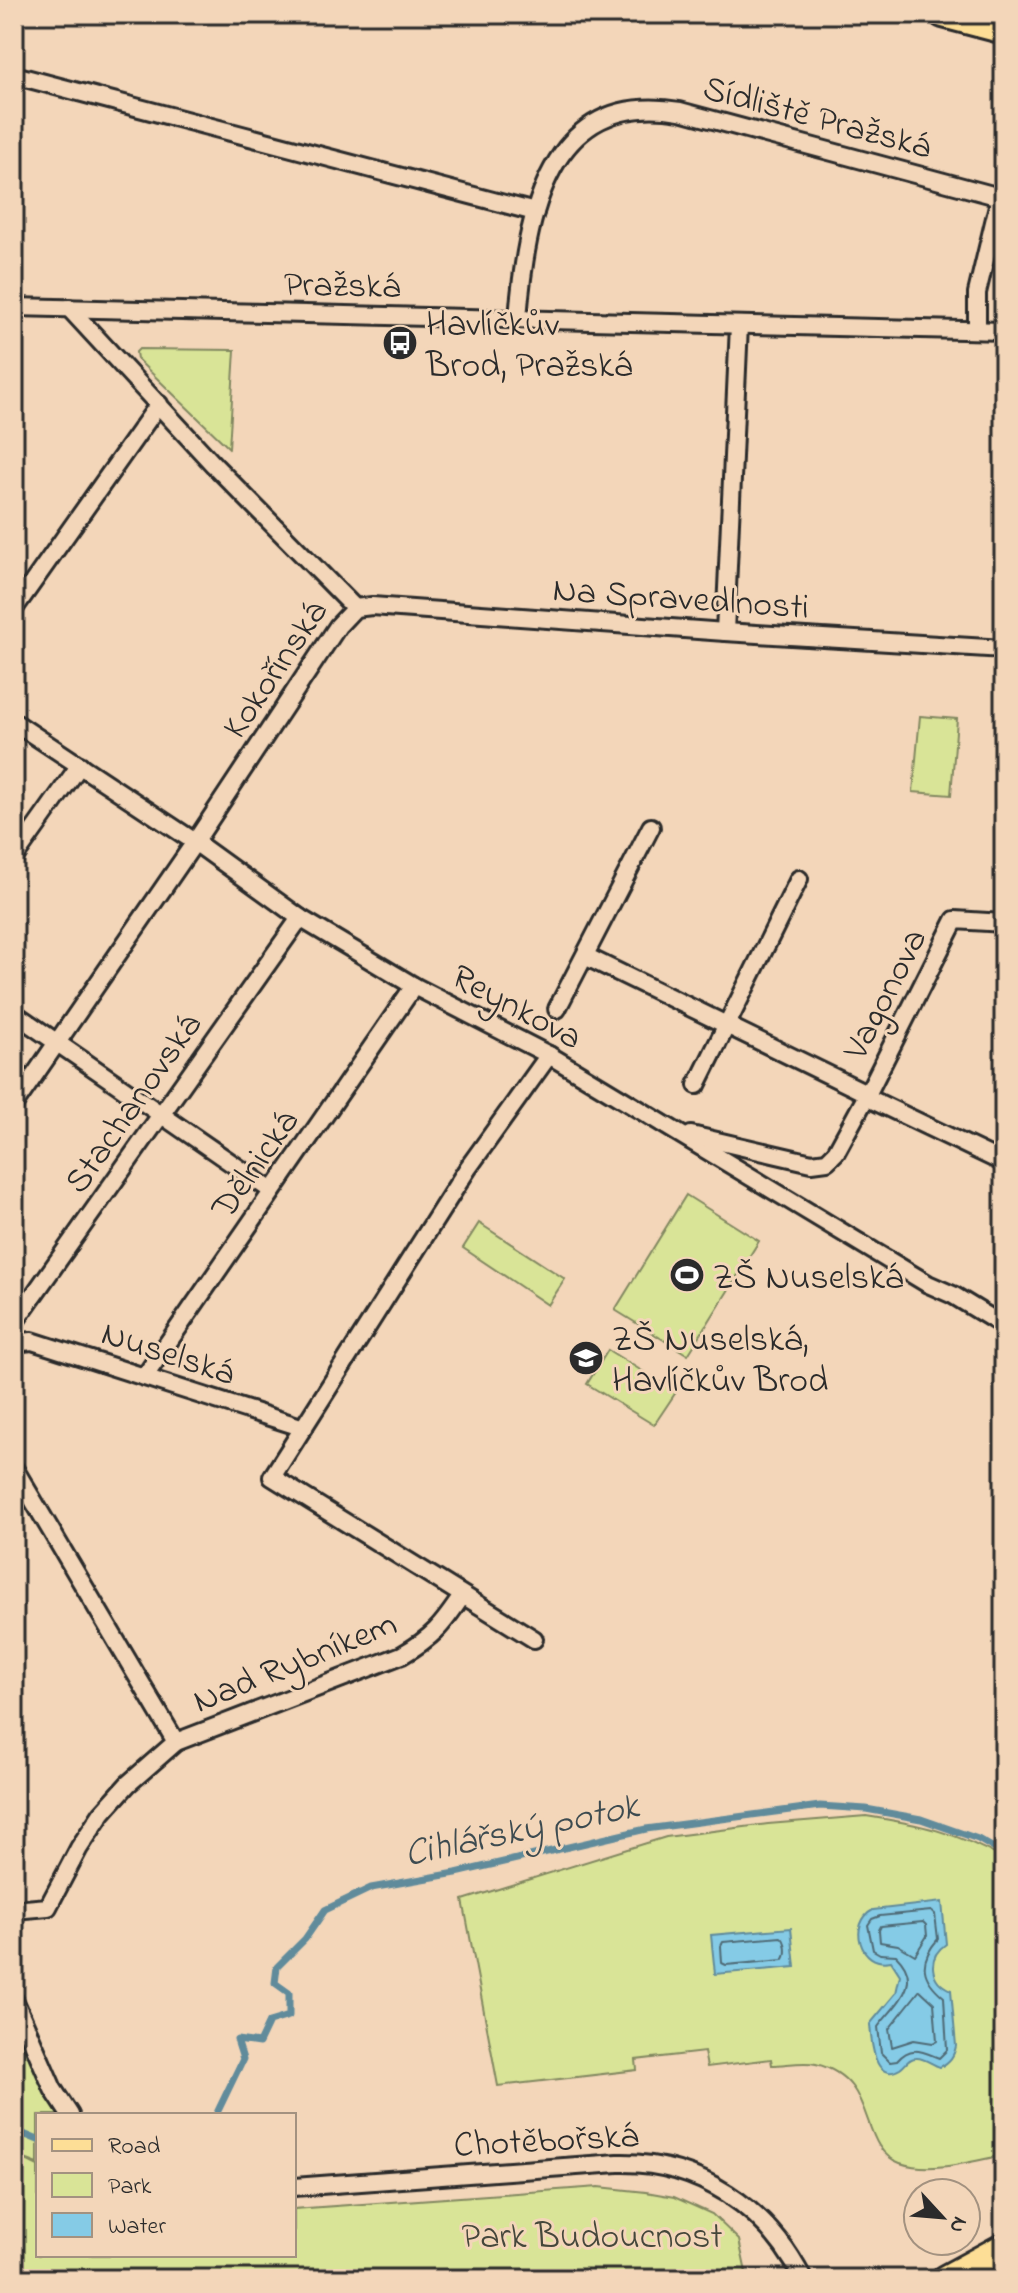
<svg xmlns="http://www.w3.org/2000/svg" width="1018" height="2293" viewBox="0 0 1018 2293" font-family="'Indie Flower',sans-serif">
  <style>
    .green { fill: #d9e497; stroke: #828861; stroke-width: 2 }
    .water { fill: #85cbe6; stroke: #618b9b; stroke-width: 2 }
    .lines { fill: none; stroke-linecap: round; stroke-linejoin: round }
    .shore { stroke: #4f6b76; stroke-width: 2 }
    .stream { stroke: #618b9b; stroke-width: 7 }
    .minor-casing { stroke: #2b2b2b; stroke-width: 22 }
    .primary-casing { stroke: #2b2b2b; stroke-width: 32 }
    .minor { stroke: #f3d6b9; stroke-width: 16 }
    .primary { stroke: #fdde96; stroke-width: 26 }
    .labels { text-anchor: middle; stroke-width: 6; stroke-linejoin: round; paint-order: stroke }
    .street-label { font-size: 36px; fill: #2b2b2b; stroke: #f3d6b9 }
    .poi-label { font-size: 36px; fill: #2b2b2b; stroke: #f3d6b9; text-anchor: start }
    .park-label { font-size: 36px; fill: #45473b; stroke: #f3d6b9 }
    .water-label { font-size: 38px; font-style: italic; fill: #3d4b50; stroke: #f3d6b9 }
  </style>
  <rect width="100%" height="100%" fill="#f3d6b9"/>
  <filter id="ink" filterUnits="userSpaceOnUse"><feTurbulence type="fractalNoise" baseFrequency=".0125" numOctaves="2"/><feDisplacementMap in="SourceGraphic" scale="16" xChannelSelector="R" yChannelSelector="G"/><feConvolveMatrix kernelMatrix="1 2 1 2 8 2 1 2 1" color-interpolation-filters="sRGB"/></filter>
  <g filter="url(#ink)">
    <g class="green">
      <polygon points="139,349 235,350 229,448 137,359 136,352"/>
      <polygon points="920,716 957,719 951,795 913,792"/>
      <polygon points="686,1195 759,1241 688,1355 615,1310"/>
      <polygon points="479,1223 565,1279 548,1305 463,1248"/>
      <polygon points="608,1350 676,1392 654,1425 587,1384"/>
      <path d="M866,1816C919,1824 956,1832 1004,1859V2155C972,2161 932,2174 900,2163C856,2147 880,2080 816,2064C803,2061 785,2065 772,2065L771,2059L707,2067L704,2052L636,2060L637,2070L498,2086L463,1900L666,1837L768,1824Z"/>
      <polygon points="14,2028 58,2115 38,2115 38,2164 22,2158 38,2166 38,2255 294,2255 294,2209 599,2187 646,2192 674,2197 712,2214 739,2240 747,2277 14,2279"/>
    </g>
    <g class="water">
      <path d="M942,1902L946,1944C927,1957 929,1981 951,1990L956,2046C954,2056 950,2062 940,2067C932,2065 924,2057 916,2058C908,2058 906,2065 900,2069C873,2085 871,2037 870,2024L896,1993L900,1975L891,1961C859,1968 848,1923 873,1910Z"/>
      <polygon points="791,1928 795,1967 715,1974 711,1935"/>
    </g>
    <g class="lines">
      <g class="shore">
        <path d="M931,1911L935,1914L938,1939C918,1962 921,1978 944,1997L947,2050L939,2058C921,2051 911,2045 897,2061L890,2062L881,2053L878,2027C895,2004 925,1983 896,1955L880,1954L873,1950L868,1925L872,1919L880,1916Z"/>
        <polygon points="923,1922 926,1925 927,1936 915,1955 898,1945 880,1942 879,1930 881,1926"/>
        <path d="M781,1937C786,1940 788,1955 783,1960L726,1965L722,1963L721,1946L723,1942Z"/>
        <polygon points="920,1990 934,2003 937,2041 933,2043 914,2040 892,2047 889,2029"/>
      </g>
      <g class="stream">
        <polyline points="216,2115 243,2059 237,2040 259,2043 269,2022 289,2016 289,1993 275,1983 277,1967 305,1939 325,1910 371,1888 456,1873 646,1829 820,1806 866,1809 921,1819 978,1839 1004,1854"/>
        <polyline points="14,2130 38,2140"/>
      </g>
      <defs>
        <g id="minor">
          <polyline points="14,75 535,212"/>
          <polyline points="14,307 1004,331"/>
          <polyline points="69,308 214,465 355,608"/>
          <path d="M518,318C526,218 548,89 680,111L1000,197L977,293V330"/>
          <polyline points="14,609 159,404"/>
          <polyline points="725,632 739,325"/>
          <polyline points="14,722 195,842 300,918 414,986 549,1055 928,1284 953,1295 1004,1326"/>
          <polyline points="14,858 80,765"/>
          <polyline points="585,956 868,1094"/>
          <polyline points="557,1009 651,827"/>
          <polyline points="14,1013 272,1191"/>
          <polyline points="697,1085 799,879"/>
          <polyline points="866,1097 1004,1163"/>
          <polyline points="14,1105 195,842 338,626 355,608 372,606 725,632 1004,649"/>
          <polyline points="691,1135 812,1163 827,1161 836,1152 866,1097 955,920 1004,923"/>
          <polyline points="14,1323 300,918"/>
          <polyline points="14,1343 32,1341 304,1428"/>
          <polyline points="145,1376 414,986"/>
          <polyline points="14,1468 176,1742"/>
          <polyline points="534,1639 272,1477 468,1168 549,1055"/>
          <path d="M14,1910L48,1907L79,1848L102,1813L128,1784L176,1742L402,1655C433,1637 442,1626 462,1596"/>
          <polyline points="14,1999 53,2089 70,2115"/>
          <path d="M294,2187L618,2163C699,2161 767,2208 803,2279"/>
        </g>
        <g id="primary">
          <polyline points="943,14 1004,30"/>
          <polyline points="945,2279 1004,2247"/>
        </g>
      </defs>
      <use href="#minor" class="minor-casing"/>
      <use href="#primary" class="primary-casing"/>
      <use href="#minor" class="minor"/>
      <use href="#primary" class="primary"/>
    </g>
  </g>
  <defs>
    <symbol id="bus-disc" viewBox="-11 -11 22 22"><circle r="9.5" fill="#2b2b2b" stroke="#f3d6b9"/><path d="M-5-6H5V4H4V6H2V4H-2V6H-4V4H-5ZM-3.5-4V0h7V-4ZM-3.5 1.2v1.5H-2V1.2ZM2 1.2v1.5H3.5V1.2Z" fill="#fff"/></symbol>
    <symbol id="stadium-disc" viewBox="-11 -11 22 22"><circle r="9.5" fill="#2b2b2b" stroke="#f3d6b9"/><path d="M0-5a6.5 5 0 1 0 0 10a6.5 5 0 1 0 0-10ZM-3.5-1.8h7v3.6h-7Z" fill="#fff"/></symbol>
    <symbol id="school-disc" viewBox="-11 -11 22 22"><circle r="9.5" fill="#2b2b2b" stroke="#f3d6b9"/><path d="M0-5L7-2L0 1L-7-2ZM-4 1L0 2.5L4 1V4Q0 6-4 4Z" fill="#fff"/></symbol>
  </defs>
  <g fill-rule="evenodd">
    <use href="#bus-disc" x="380" y="323" width="40" height="40"/>
    <use href="#stadium-disc" x="667" y="1255" width="40" height="40"/>
    <use href="#school-disc" x="566" y="1338" width="40" height="40"/>
  </g>
  <g class="labels">
    <g class="street-label">
      <text transform="translate(818 115) rotate(15)" y="13">Sídliště Pražská</text>
      <text transform="translate(342 283) rotate(1)" y="13">Pražská</text>
      <text transform="translate(681 596) rotate(4)" y="13">Na Spravedlnosti</text>
      <text transform="translate(273 668) rotate(-56)" y="13">Kokořínská</text>
      <text transform="translate(883 993) rotate(-63)" y="13">Vagonova</text>
      <text transform="translate(518 1005) rotate(28)" y="13">Reynkova</text>
      <text transform="translate(131 1102) rotate(-55)" y="13">Stachanovská</text>
      <text transform="translate(253 1163) rotate(-55)" y="13">Dělnická</text>
      <text transform="translate(169 1351) rotate(18)" y="13">Nuselská</text>
      <text transform="translate(294 1660) rotate(-22)" y="13">Nad Rybníkem</text>
      <text transform="translate(546 2138) rotate(-3)" y="13">Chotěbořská</text>
    </g>
    <g class="poi-label">
      <text x="426" y="335">Havlíčkův<tspan x="426" dy="41">Brod, Pražská</tspan></text>
      <text x="713" y="1288">ZŠ Nuselská</text>
      <text x="612" y="1350">ZŠ Nuselská,<tspan x="612" dy="41">Havlíčkův Brod</tspan></text>
    </g>
    <g class="park-label">
      <text x="592" y="2247">Park Budoucnost</text>
    </g>
    <g class="water-label">
      <text transform="translate(521 1828) rotate(-12)" y="13">Cihlářský potok</text>
    </g>
  </g>
  <rect width="1018" height="2293" fill="none" stroke="#f3d6b9" stroke-width="48"/>
  <rect x="24" y="24" width="970" height="2245" fill="none" stroke="#2b2b2b" stroke-width="3" filter="url(#ink)"/>
  <rect x="36" y="2113" width="260" height="144" fill="#f3d6b9" stroke="#a39280" stroke-width="2"/>
  <rect x="52" y="2139" width="40" height="12" fill="#fdde96" stroke="#a39280" stroke-width="2"/>
  <text x="108" y="2153" font-size="24" fill="#2b2b2b">Road</text>
  <rect x="52" y="2173" width="40" height="24" fill="#d9e497" stroke="#a39280" stroke-width="2"/>
  <text x="108" y="2193" font-size="24" fill="#2b2b2b">Park</text>
  <rect x="52" y="2213" width="40" height="24" fill="#85cbe6" stroke="#a39280" stroke-width="2"/>
  <text x="108" y="2233" font-size="24" fill="#2b2b2b">Water</text>
  <g transform="translate(942 2217) rotate(116)"><circle r="38" fill="#f3d6b9" stroke="#a39280" stroke-width="2"/>
  <path d="M0-6L14 30L0 20L-14 30Z" fill="#2b2b2b"/>
  <text y="-12" font-size="22" font-weight="bold" text-anchor="middle" fill="#2b2b2b">N</text>
  </g>
</svg>
